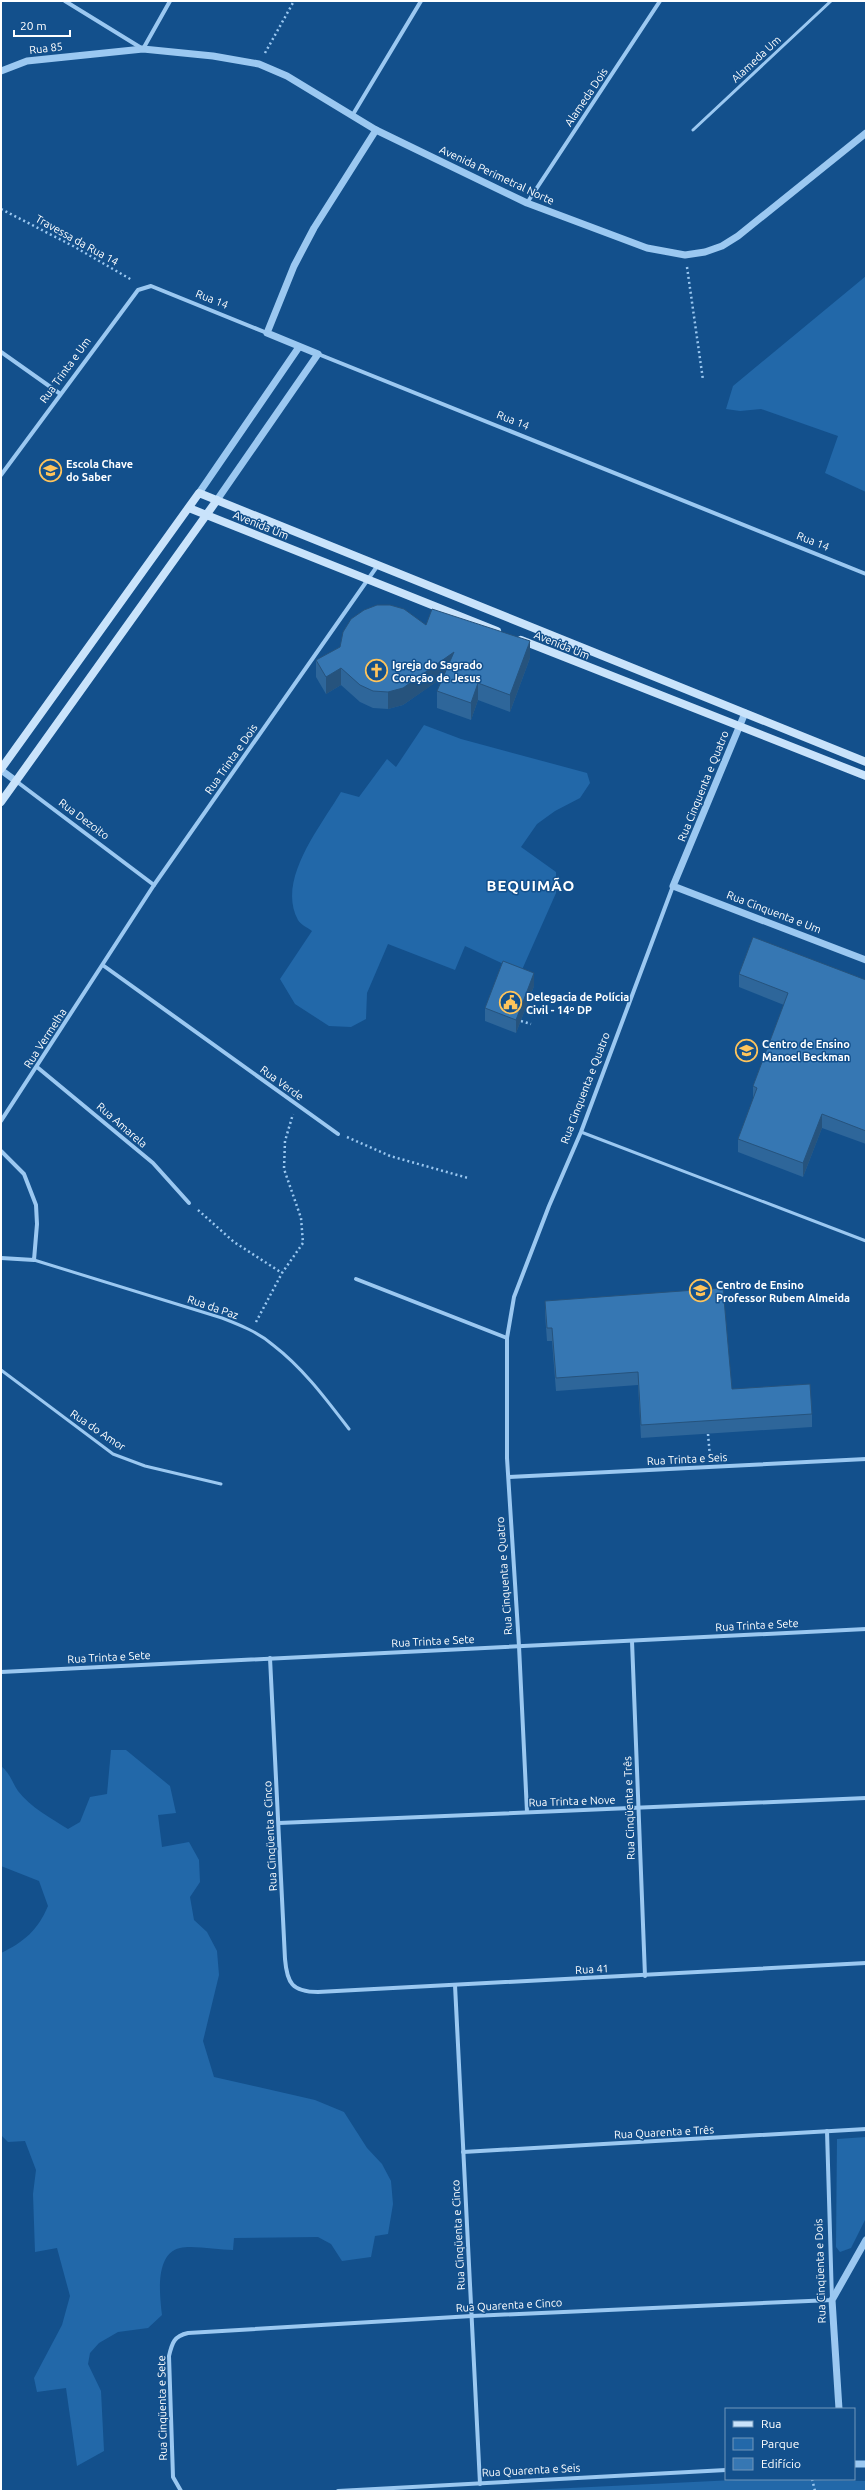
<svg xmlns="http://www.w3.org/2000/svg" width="867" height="2492" viewBox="0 0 867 2492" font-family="Ubuntu,sans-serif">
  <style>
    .green { fill: #2268a9 }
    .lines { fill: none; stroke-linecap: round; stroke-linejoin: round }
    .path { stroke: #9bc8f1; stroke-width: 2.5; stroke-dasharray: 2 3; stroke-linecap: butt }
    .service { stroke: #9bc8f1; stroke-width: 3 }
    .minor { stroke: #9bc8f1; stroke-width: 4 }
    .tertiary { stroke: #9bc8f1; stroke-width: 7 }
    .secondary { stroke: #c9e3fb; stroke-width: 8 }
    .wall { fill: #2e669a }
    .shaded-wall { fill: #26537d }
    .building { fill: #3677b3; stroke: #26537d }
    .labels { text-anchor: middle; stroke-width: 3; stroke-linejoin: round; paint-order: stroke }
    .street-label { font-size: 11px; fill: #fff; stroke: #13508c }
    .poi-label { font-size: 11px; font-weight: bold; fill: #fff; stroke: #13508c; text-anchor: start }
    .district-label { font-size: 15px; font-weight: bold; letter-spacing: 1px; fill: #fff; stroke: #13508c }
  </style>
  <rect width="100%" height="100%" fill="#13508c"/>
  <g class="green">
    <polygon points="866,276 866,492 825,473 838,436 761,409 740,411 726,409 733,386"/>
    <path d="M424,725L461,739L587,773L590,783L580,798L555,811L537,824L521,847L556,872V893L521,972L465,946L455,970L388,944L367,993L366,1019L351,1027L329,1026L295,1004L280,979L312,931C308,928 300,924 298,920C276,880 321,826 341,792L359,797L387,759L396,767Z"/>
    <path d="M111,1750H126L170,1786L176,1813L158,1815L162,1847L189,1842L199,1860L200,1882L190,1897L194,1920L207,1932L217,1951L219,1975L203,2041L214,2077L315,2100L344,2112L367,2148L382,2164L391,2181L393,2204L388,2234L375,2236L371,2257L342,2261L331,2244L318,2237L234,2238L233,2250C218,2250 193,2245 180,2248C154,2254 160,2297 162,2315L148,2328L118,2332L99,2343L90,2353L88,2364L101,2391L104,2451L77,2466L66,2388L37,2392L34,2378L62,2325L70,2296L57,2248L35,2252L33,2194L36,2170L25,2141L8,2142L1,2135V1953C24,1942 38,1930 48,1906L39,1881L1,1866V1766C10,1773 12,1782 18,1791C30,1807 52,1819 68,1829L80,1822L90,1797L107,1794Z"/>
    <polygon points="866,2137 866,2218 851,2248 840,2252 836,2247 837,2139"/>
    <polygon points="755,2479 866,2481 866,2491 509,2491"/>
  </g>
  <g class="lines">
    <g class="path">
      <polyline points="265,53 294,1"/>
      <polyline points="1,209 73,246 132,280"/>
      <polyline points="687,267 703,380"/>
      <polyline points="521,1021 531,1024"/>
      <polyline points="347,1137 390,1156 468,1178"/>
      <polyline points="198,1210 234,1242 282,1273"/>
      <polyline points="256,1322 282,1273 303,1243 301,1218 284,1169 285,1141 293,1114"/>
      <polyline points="708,1434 710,1457"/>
      <polyline points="812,2479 815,2491"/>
    </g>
    <g class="service">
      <polyline points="693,130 831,1"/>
      <polyline points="581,1132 866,1241"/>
      <path d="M34,1260L222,1318C240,1325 258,1332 273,1345C303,1368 326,1399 349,1429"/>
      <polyline points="1,1370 113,1454 145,1466 221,1484"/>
    </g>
    <g class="minor">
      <polyline points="65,1 143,49 170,1"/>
      <polyline points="352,116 421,1"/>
      <polyline points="527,203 660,1"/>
      <polyline points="1,352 59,393"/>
      <polyline points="318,354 866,574"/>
      <polyline points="1,475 138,290 151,286 267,333"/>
      <polyline points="16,781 154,885"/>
      <polyline points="104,966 338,1134"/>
      <polyline points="37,1067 153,1163 189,1203"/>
      <polyline points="1,1121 154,885 378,565"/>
      <polyline points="1,1151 24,1174 36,1205 37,1224 34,1260 1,1258"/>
      <polyline points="356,1279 507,1338"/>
      <polyline points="509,1477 866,1459"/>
      <polyline points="632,1641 645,1976"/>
      <path d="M270,1658L285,1959C287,1983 292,1992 318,1992L866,1963"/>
      <polyline points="1,1672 866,1629"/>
      <polyline points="527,1812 519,1646 507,1458 507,1338 514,1297 549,1206 581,1132 673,886"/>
      <polyline points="279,1823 866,1798"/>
      <polyline points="455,1985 480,2484"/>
      <polyline points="463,2152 866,2129"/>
      <path d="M181,2491L173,2477L169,2356C172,2343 174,2336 188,2333L472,2316L832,2300L827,2131"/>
      <polyline points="338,2491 726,2470"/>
    </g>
    <g class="tertiary">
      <polyline points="1,71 27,61 143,49 213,56 259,64 287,76 376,130 527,203 647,248 685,255 705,252 722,246 738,236 866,133"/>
      <polyline points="199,493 299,347"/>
      <polyline points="217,500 318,354 267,333 294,266 314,228 376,130"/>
      <polyline points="745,713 673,886 866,960"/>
      <polyline points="1,770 16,781"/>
      <polyline points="839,2409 832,2300 866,2240"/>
      <polyline points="854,2464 866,2464"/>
    </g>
    <g class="secondary">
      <polyline points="189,508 497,631"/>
      <polyline points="521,640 866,776"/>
      <polyline points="1,769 199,493 866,762"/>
      <polyline points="1,802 217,500"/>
    </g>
  </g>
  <g class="wall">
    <polygon points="426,625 530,658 510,712 478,700 471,720 437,708 437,691 443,677 403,705 388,709 373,708 360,702 341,685 326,694 316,677 316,660"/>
    <polygon points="739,974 866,980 866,1144 822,1128 803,1177 738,1152 738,1139 753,1100 753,1086 784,1005 739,987"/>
    <polygon points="534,986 516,1033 485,1021 485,1008"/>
    <polygon points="545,1301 732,1389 812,1414 812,1427 641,1438 638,1385 556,1391 552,1341 547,1341 545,1314"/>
  </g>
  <g class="shaded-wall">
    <polygon points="530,641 530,658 510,712 510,695"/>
    <polygon points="454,652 454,670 403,705 388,709 388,692"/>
    <polygon points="341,668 341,685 326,694 326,677"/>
    <polygon points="478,683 478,700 471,720 471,703"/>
    <polygon points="534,973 534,986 516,1033 516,1020"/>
    <polygon points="822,1114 822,1128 803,1177 803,1163"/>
  </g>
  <g class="building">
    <polygon points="377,605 390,605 404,609 426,625 432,609 530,641 510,695 478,683 471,703 437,691 454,652 403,688 388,692 373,691 360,685 341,668 326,677 316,660 340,647 343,632 351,619 364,610"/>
    <polygon points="753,937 866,980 866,1131 822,1114 803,1163 738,1139 757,1088 753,1086 788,993 739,974"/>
    <polygon points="503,961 534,973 516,1020 485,1008"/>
    <polygon points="723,1288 732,1389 810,1384 812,1414 641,1425 638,1372 556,1378 552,1328 547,1328 545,1301"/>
  </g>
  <defs>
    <symbol id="school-ring" viewBox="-11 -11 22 22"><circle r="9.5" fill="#13508c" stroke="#ffc45b" stroke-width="1.5"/><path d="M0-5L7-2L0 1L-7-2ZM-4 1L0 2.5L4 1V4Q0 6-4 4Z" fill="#ffc45b"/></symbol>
    <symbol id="church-ring" viewBox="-11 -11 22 22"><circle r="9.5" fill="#13508c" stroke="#ffc45b" stroke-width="1.5"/><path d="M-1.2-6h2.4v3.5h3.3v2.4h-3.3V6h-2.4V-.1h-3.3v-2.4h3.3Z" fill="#ffc45b"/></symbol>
    <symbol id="civic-ring" viewBox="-11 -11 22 22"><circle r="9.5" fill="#13508c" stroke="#ffc45b" stroke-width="1.5"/><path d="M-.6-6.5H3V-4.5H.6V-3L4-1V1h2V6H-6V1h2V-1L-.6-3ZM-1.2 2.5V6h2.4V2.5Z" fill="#ffc45b"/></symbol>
  </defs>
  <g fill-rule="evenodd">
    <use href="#school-ring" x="38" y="458" width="25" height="25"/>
    <use href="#church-ring" x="364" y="658" width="25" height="25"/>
    <use href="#civic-ring" x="498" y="990" width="25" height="25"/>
    <use href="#school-ring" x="734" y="1038" width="25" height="25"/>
    <use href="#school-ring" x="688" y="1278" width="25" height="25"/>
  </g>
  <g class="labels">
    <g class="street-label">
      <text transform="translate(46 48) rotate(-7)" y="4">Rua 85</text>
      <text transform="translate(756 59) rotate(-43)" y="4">Alameda Um</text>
      <text transform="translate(586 97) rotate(-56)" y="4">Alameda Dois</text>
      <text transform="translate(497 175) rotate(25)" y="4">Avenida Perimetral Norte</text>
      <text transform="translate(77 240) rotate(29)" y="4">Travessa da Rua 14</text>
      <text transform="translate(212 299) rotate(22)" y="4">Rua 14</text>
      <text transform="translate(65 370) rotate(-54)" y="4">Rua Trinta e Um</text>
      <text transform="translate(513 420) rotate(22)" y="4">Rua 14</text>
      <text transform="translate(261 525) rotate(22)" y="4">Avenida Um</text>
      <text transform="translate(813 541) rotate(22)" y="4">Rua 14</text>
      <text transform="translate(562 645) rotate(22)" y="4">Avenida Um</text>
      <text transform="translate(231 759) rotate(-55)" y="4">Rua Trinta e Dois</text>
      <text transform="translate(703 786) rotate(-68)" y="4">Rua Cinquenta e Quatro</text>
      <text transform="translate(84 819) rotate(37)" y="4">Rua Dezoito</text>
      <text transform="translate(774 912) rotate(21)" y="4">Rua Cinquenta e Um</text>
      <text transform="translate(45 1038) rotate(-57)" y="4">Rua Vermelha</text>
      <text transform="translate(282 1083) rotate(36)" y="4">Rua Verde</text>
      <text transform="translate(585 1088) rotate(-69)" y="4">Rua Cinquenta e Quatro</text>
      <text transform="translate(122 1125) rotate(41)" y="4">Rua Amarela</text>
      <text transform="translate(213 1307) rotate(19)" y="4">Rua da Paz</text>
      <text transform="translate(98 1430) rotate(34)" y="4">Rua do Amor</text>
      <text transform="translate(687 1459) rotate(-3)" y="4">Rua Trinta e Seis</text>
      <text transform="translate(504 1576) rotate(-94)" y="4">Rua Cinquenta e Quatro</text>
      <text transform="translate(757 1625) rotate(-3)" y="4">Rua Trinta e Sete</text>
      <text transform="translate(433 1641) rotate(-3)" y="4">Rua Trinta e Sete</text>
      <text transform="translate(109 1657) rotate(-3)" y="4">Rua Trinta e Sete</text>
      <text transform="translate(572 1801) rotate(-2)" y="4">Rua Trinta e Nove</text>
      <text transform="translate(629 1808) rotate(-92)" y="4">Rua Cinqüenta e Três</text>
      <text transform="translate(270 1836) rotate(-93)" y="4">Rua Cinqüenta e Cinco</text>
      <text transform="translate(592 1969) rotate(-3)" y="4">Rua 41</text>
      <text transform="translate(664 2132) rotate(-3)" y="4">Rua Quarenta e Três</text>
      <text transform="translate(458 2235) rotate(-93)" y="4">Rua Cinqüenta e Cinco</text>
      <text transform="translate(820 2271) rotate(-92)" y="4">Rua Cinqüenta e Dois</text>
      <text transform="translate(509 2305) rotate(-3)" y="4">Rua Quarenta e Cinco</text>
      <text transform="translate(162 2408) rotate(-91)" y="4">Rua Cinqüenta e Sete</text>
      <text transform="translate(531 2470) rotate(-3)" y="4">Rua Quarenta e Seis</text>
    </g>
    <g class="poi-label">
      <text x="66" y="468">Escola Chave<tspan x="66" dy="13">do Saber</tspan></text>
      <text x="392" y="669">Igreja do Sagrado<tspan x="392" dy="13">Coração de Jesus</tspan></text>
      <text x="526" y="1001">Delegacia de Polícia<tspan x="526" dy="13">Civil - 14º DP</tspan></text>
      <text x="762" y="1048">Centro de Ensino<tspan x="762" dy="13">Manoel Beckman</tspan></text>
      <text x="716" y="1289">Centro de Ensino<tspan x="716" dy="13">Professor Rubem Almeida</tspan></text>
    </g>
    <g class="district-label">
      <text x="531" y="891">BEQUIMÃO</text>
    </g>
  </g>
  <rect width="867" height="2492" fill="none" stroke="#ffffff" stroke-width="4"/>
  <rect x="725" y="2408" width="130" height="72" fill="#13508c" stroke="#7196ba"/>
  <rect x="733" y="2421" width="20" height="6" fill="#c9e3fb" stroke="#7196ba"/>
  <text x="761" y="2428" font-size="12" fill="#ffffff">Rua</text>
  <rect x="733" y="2438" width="20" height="12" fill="#2268a9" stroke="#7196ba"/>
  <text x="761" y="2448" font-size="12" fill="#ffffff">Parque</text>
  <rect x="733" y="2458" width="20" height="12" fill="#3677b3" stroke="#7196ba"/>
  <text x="761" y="2468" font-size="12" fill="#ffffff">Edifício</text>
  <path d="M14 30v6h56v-6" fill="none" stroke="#ffffff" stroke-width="2"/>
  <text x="20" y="30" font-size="12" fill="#ffffff" stroke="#13508c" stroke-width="3" paint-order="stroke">20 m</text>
</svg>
